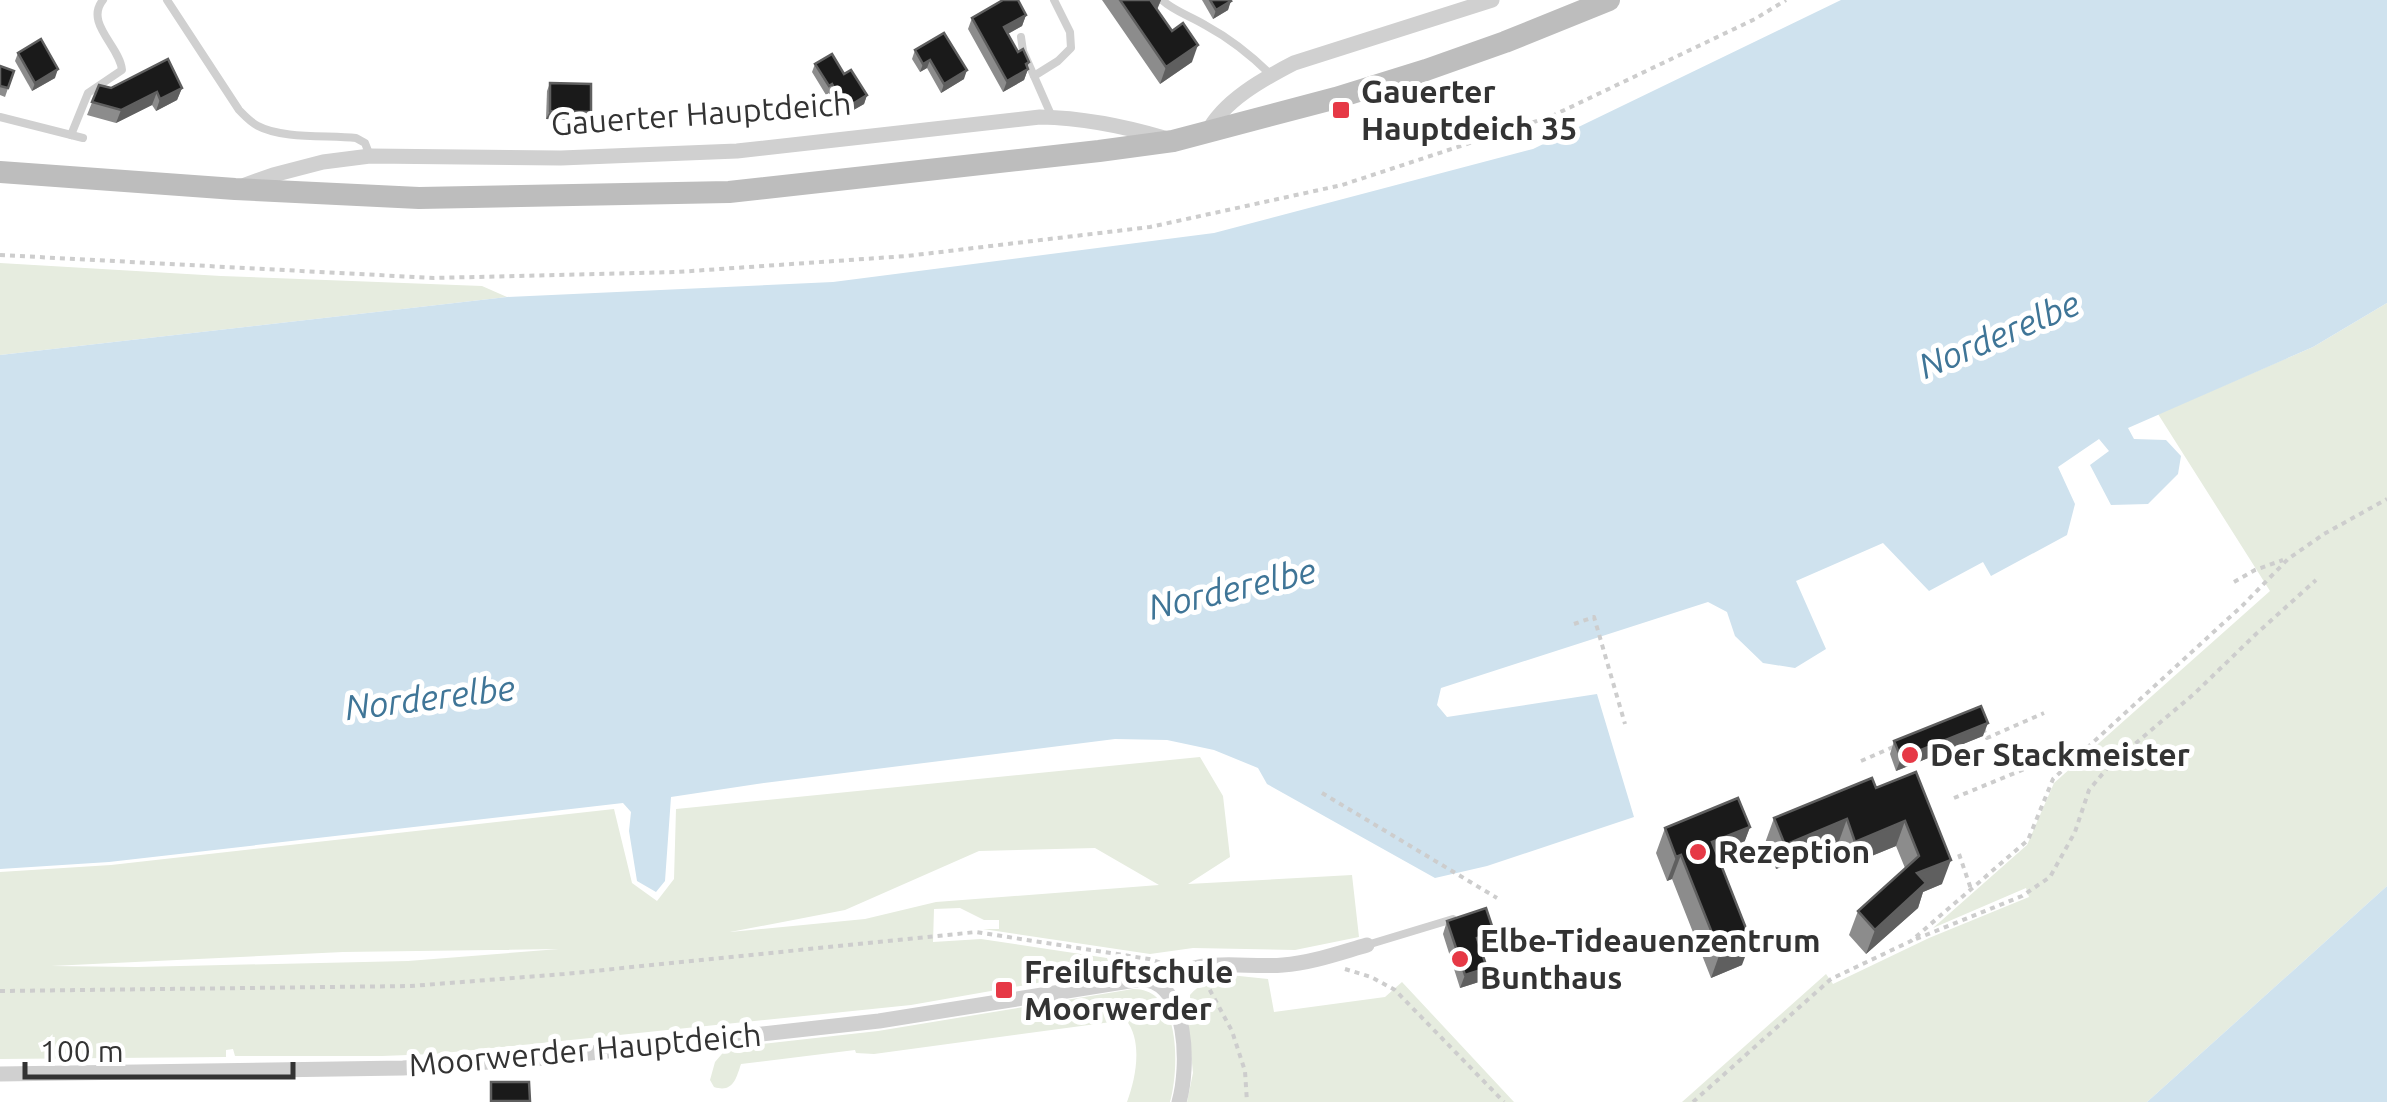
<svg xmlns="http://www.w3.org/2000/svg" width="2387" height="1102" viewBox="0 0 2387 1102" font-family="Ubuntu,sans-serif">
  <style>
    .green { fill: #e6ecdf; fill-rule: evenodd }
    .water { fill: #cfe2ee }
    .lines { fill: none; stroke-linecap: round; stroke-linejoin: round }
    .path { stroke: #cdcdcd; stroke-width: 4; stroke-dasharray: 5 5; stroke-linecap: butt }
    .lane { stroke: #d0d0d0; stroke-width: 8 }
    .street { stroke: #d0d0d0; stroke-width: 15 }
    .secondary { stroke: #bdbdbd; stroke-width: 22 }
    .wall { fill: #8c8c8c }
    .shaded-wall { fill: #5f5f5f }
    .building { fill: #1a1a1a; stroke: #5f5f5f; stroke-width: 2.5 }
    .poi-dot { fill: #e63946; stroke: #fff; stroke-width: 4 }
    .labels { text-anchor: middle; stroke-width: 10; stroke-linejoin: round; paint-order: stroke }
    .poi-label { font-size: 32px; font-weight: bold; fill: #333; stroke: #fff; text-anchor: start }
    .street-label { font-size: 32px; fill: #333; stroke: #fff }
    .water-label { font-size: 35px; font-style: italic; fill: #3f7597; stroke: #fff }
  </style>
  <rect width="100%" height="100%" fill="#fff"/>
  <g class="green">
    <polygon points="0,263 221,276 482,286 507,297 0,355"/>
    <polygon points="2387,303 2387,886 2147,1102 1682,1102 1826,974 1833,984 1929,938 2029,897 2026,888 1933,928 2027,845 2054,783 2270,591 2158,414 2313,347"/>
    <path d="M1200,757L1223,796L1230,857L1188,884L1352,875L1359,937L1295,950L1193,948L1150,954L983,929H999V920H984L960,908L934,909L933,942L981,939L1107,958L1111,970L911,1005L434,1054L382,1056H235L233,1049L226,1050V1057L0,1059V872L111,865L614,809L632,883L657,901L674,879L676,809ZM1095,848L1159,885L936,902L865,919L730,932L845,910L979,851ZM559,949L408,961L137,967L51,966L343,952Z"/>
    <path d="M1220,974L1268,979L1274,1012L1385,997L1402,982L1514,1102H1187L1193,1073L1188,1022L1191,1021L1190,995C1199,984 1210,982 1220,974Z"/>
    <path d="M1133,989C1182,988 1179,1070 1170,1102H1127C1136,1078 1143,1041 1126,1020L874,1054L856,1053L855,1050L741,1064C736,1079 733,1093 714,1087L710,1080L715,1062L727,1048L878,1031Z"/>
  </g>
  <g class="water">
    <polygon points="1841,0 2387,0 2387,303 2313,347 2128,428 2134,439 2166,440 2181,456 2178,474 2148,504 2111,505 2090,465 2109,451 2099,439 2058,467 2075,504 2067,535 1991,576 1983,562 1929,591 1883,543 1796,581 1826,649 1795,668 1763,663 1735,636 1727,612 1708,602 1441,688 1437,705 1447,717 1597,694 1634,817 1487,866 1435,878 1267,784 1258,768 1214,750 1167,740 1115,739 757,784 671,797 665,881 656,892 637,881 629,831 631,812 623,803 109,862 0,869 0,355 507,297 833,282 1214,233 1533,149"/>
    <polygon points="2387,886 2387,1102 2147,1102"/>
  </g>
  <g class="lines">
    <g class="path">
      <polyline points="0,255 434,278 677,272 907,256 1150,227 1342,185 1552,116 1755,19 1786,0"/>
      <polyline points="2234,582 2255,570 2283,560"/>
      <polyline points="1574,624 1594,617 1625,724"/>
      <polyline points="1983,728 1987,738 2044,713"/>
      <polyline points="1861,761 1893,747"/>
      <polyline points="1322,793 1497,898"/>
      <polyline points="1954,798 2027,768"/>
      <polyline points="1959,854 1971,889"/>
      <polyline points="1916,939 2022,896 2050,877 2075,832 2089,790 2110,765 2195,693 2256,634 2316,580"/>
      <polyline points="1345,969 1371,977 1395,990 1504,1102"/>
      <polyline points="1205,981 1232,1031 1245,1071 1247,1102"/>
      <polyline points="0,991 411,986 564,974 976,932 1149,959 1165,964"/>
      <polyline points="1693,1102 1831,979 1911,941 2028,840 2053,779 2242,606 2288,559 2324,534 2387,499"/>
    </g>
    <g class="lane">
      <path d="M167,0L239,110C245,116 250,122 258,126C282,139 328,135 356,138L365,143L370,156"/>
      <path d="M1162,0C1174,11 1190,16 1205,25C1229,38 1251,55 1271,75"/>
      <polyline points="1021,37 1023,51 1052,117"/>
      <polyline points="1034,76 1058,61 1071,48 1070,32 1054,0"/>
      <polyline points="0,117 83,138"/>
      <path d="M71,135L88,93L122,70C120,46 84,23 103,0"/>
      <polyline points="1367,945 1453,919"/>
    </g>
    <g class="street">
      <path d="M1207,133C1223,101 1263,79 1294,63L1492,0"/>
      <path d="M245,185L273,175L323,162L370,156L561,158L737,151L1040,117C1082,118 1124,126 1164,138"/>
      <path d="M1163,987C1193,953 1243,969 1283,965C1311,963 1339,953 1367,945"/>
      <path d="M0,1074L403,1068L545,1058L879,1021L1142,979C1189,983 1189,1068 1179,1102"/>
    </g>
    <polyline class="secondary" points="0,172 235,189 419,198 729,192 1099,151 1173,141 1336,98 1426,70 1505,42 1609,0"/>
  </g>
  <g class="wall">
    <polygon points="1102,0 1161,0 1157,10 1192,62 1160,84"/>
    <polygon points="1202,0 1230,0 1228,10 1213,19"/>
    <polygon points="1026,15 1022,26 1008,34 1018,52 1029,62 1027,66 1028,69 1024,80 1003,92 968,29 972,18"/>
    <polygon points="915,50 964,79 941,93 927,68 920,72 912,59"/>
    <polygon points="18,53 55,78 32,91 15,61"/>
    <polygon points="815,64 844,74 867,95 864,104 843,116 829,93 826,95 812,72"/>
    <polygon points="0,66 14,71 5,97 0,95"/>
    <polygon points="550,83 587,121 546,119 547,91"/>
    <polygon points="99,85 111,88 182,88 177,100 156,111 152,105 116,123 87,115"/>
    <polygon points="1983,736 1896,771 1890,754 1894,741"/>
    <polygon points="1916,772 1942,884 1923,892 1918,908 1866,954 1849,935 1858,911 1905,868 1896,846 1847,866 1838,844 1776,869 1765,843 1774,818 1876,788"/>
    <polygon points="1750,827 1741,851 1719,860 1742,965 1711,978 1672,879 1667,881 1656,853 1665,828"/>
    <polygon points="1447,921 1494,932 1489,945 1480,948 1482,981 1460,988 1443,934"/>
  </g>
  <g class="shaded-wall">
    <polygon points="1153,0 1161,0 1157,9 1151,1"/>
    <polygon points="1231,1 1228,10 1213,19 1216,10"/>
    <polygon points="1026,15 1022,26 1000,38 1004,27"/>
    <polygon points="1198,45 1192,62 1160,84 1166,67"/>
    <polygon points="930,60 927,68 920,72 923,64"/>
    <polygon points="1029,62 1026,71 1028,69 1024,80 1003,92 1007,81"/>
    <polygon points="58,69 55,78 32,91 35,83"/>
    <polygon points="967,70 964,79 941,93 944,84"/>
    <polygon points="182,88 177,100 156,111 160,99"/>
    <polygon points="157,92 152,105 116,123 121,110"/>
    <polygon points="867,95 864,104 843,116 846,108"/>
    <polygon points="550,111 591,112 587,121 546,119"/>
    <polygon points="1988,723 1983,736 1896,771 1901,758"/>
    <polygon points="1847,819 1838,844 1776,869 1785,845"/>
    <polygon points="1905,821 1896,846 1847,866 1855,842"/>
    <polygon points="1750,827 1741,851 1703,866 1712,842"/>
    <polygon points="1681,855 1672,879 1667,881 1676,857"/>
    <polygon points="1951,860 1942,884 1923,892 1918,908 1866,954 1875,930 1917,873"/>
    <polygon points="1494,932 1489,945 1473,950 1477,938"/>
    <polygon points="1751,941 1742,965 1711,978 1720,953"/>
    <polygon points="1487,968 1482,981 1460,988 1465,975"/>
  </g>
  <g class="building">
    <polygon points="1003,0 1018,0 1026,15 1004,27 1018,52 1023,49 1029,62 1026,64 1028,69 1007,81 972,18"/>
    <polygon points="1120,0 1153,0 1151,1 1172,31 1183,23 1198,45 1166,67"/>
    <polygon points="1210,0 1230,0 1231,1 1216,10"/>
    <polygon points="944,33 967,70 944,84 930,60 923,64 915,50"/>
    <polygon points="41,39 58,69 35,83 18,53"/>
    <polygon points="832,54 844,74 851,70 867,95 846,108 832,84 829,86 815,64"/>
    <polygon points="168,59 182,88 160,99 157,92 121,110 92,102 99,85 111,88"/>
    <polygon points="0,66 14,71 8,88 0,86"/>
    <polygon points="550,83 591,84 591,112 550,111"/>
    <polygon points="1981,706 1988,723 1901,758 1894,741"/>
    <polygon points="1916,772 1951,860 1917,873 1926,883 1875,930 1858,911 1919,856 1905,821 1855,842 1847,819 1785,845 1774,818 1872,778 1876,788"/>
    <polygon points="1738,798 1750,827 1712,842 1751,941 1720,953 1681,855 1676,857 1665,828"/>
    <polygon points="1486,908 1494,932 1477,938 1487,968 1465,975 1447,921"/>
    <polygon points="491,1082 529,1082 530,1101 491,1101"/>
  </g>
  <g class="poi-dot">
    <rect x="1331" y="100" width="20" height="20" rx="5"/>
    <circle cx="1910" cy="755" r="10"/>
    <circle cx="1698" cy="852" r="10"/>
    <circle cx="1460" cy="959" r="10"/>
    <rect x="994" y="980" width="20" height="20" rx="5"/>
  </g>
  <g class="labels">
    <g class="poi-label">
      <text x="1361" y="103">Gauerter<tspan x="1361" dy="37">Hauptdeich 35</tspan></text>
      <text x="1930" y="766">Der Stackmeister</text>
      <text x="1718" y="863">Rezeption</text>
      <text x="1480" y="952">Elbe-Tideauenzentrum<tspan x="1480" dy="37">Bunthaus</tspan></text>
      <text x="1024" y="983">Freiluftschule<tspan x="1024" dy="37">Moorwerder</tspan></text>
    </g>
    <g class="street-label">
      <text transform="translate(701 114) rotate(-4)" y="11">Gauerter Hauptdeich</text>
      <text transform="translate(585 1050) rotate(-5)" y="11">Moorwerder Hauptdeich</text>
    </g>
    <g class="water-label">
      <text transform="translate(1999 335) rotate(-23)" y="12">Norderelbe</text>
      <text transform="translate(1232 589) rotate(-13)" y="12">Norderelbe</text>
      <text transform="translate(430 698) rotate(-7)" y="12">Norderelbe</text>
    </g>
  </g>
  <path d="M25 1062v15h268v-15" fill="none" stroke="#333333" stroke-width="5"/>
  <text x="40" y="1062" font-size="30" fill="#333333" stroke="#ffffff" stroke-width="8" paint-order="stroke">100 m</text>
</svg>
